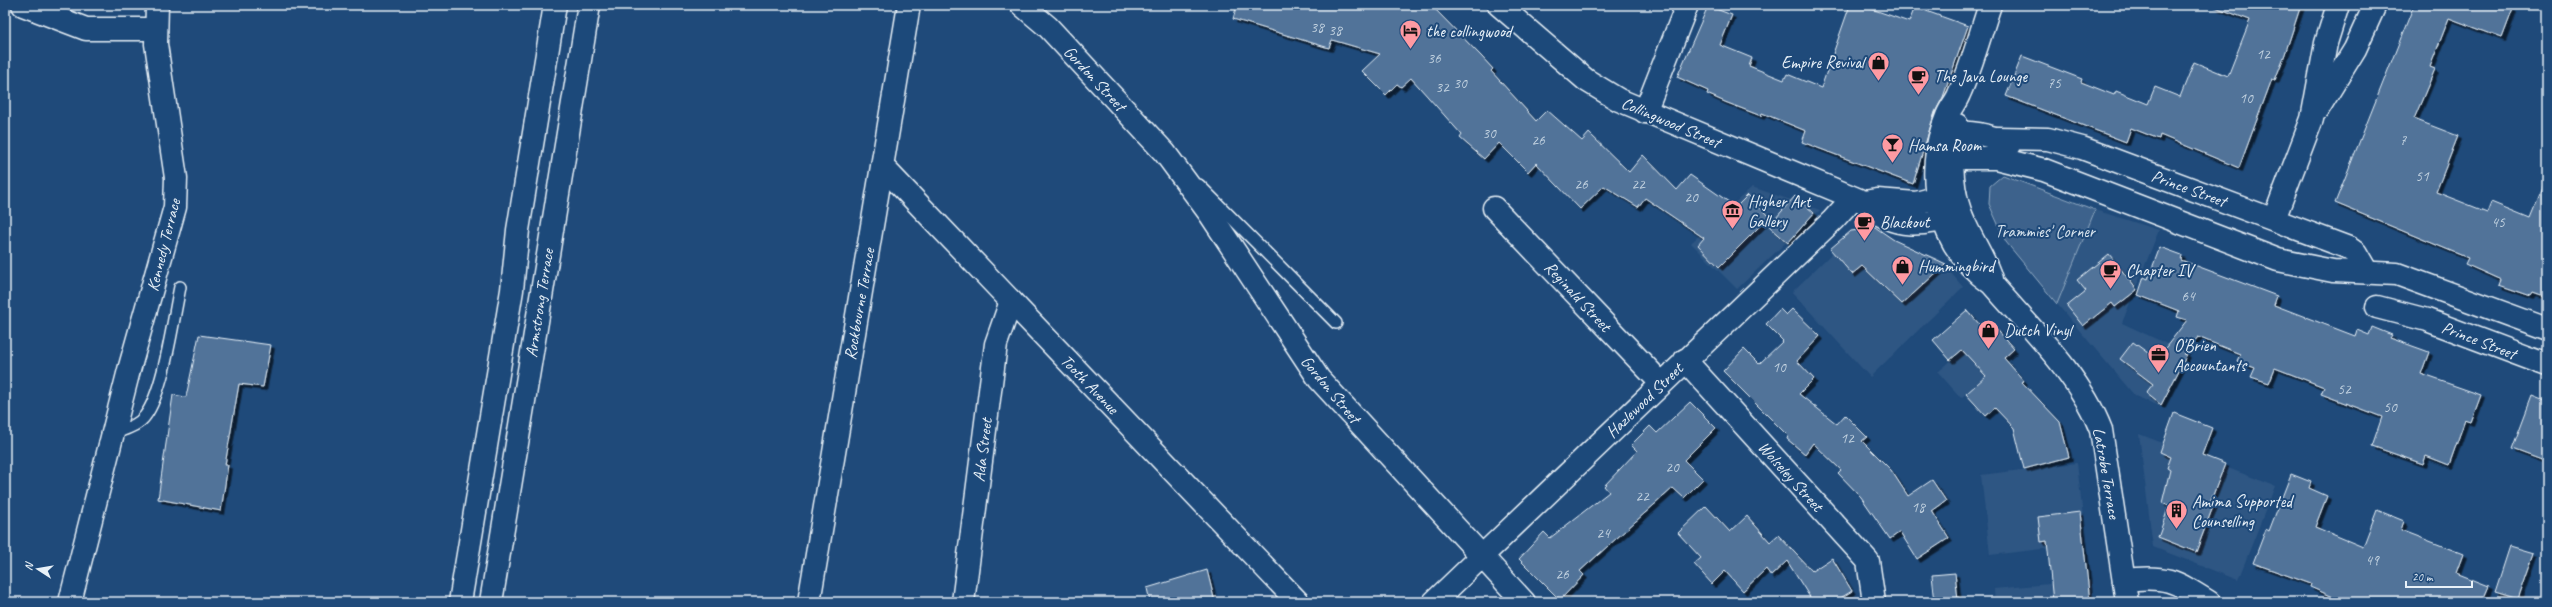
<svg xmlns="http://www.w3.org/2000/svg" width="2552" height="607" viewBox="0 0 2552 607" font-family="Caveat,sans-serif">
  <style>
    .built { fill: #2e5683 }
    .green { fill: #3c628c; stroke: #92aac2 }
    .building { fill: #517399; stroke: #e8f1f8; filter: url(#shadow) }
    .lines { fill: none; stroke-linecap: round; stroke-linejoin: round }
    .service-casing { stroke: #e8f1f8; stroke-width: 14 }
    .minor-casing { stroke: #e8f1f8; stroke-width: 25 }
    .tertiary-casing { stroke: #e8f1f8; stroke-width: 25 }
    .secondary-casing { stroke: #e8f1f8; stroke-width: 25 }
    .service { stroke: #1f4a7a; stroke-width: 11 }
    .minor { stroke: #1f4a7a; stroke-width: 22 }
    .tertiary { stroke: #1f4a7a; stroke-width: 22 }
    .secondary { stroke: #1f4a7a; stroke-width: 22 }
    .labels { text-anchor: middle; stroke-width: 4; stroke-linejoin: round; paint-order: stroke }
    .number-label { font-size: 15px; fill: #c2d2e0 }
    .poi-label { font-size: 17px; fill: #e8f1f8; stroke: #1f4a7a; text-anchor: start }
    .street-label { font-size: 17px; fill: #e8f1f8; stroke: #1f4a7a }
    .park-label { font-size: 17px; fill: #d7e3ed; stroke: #1f4a7a }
  </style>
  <defs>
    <filter id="shadow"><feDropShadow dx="3.5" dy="3.5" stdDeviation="0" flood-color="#0009"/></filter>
  </defs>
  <rect width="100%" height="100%" fill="#1f4a7a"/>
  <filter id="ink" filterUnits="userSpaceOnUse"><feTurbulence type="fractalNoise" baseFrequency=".025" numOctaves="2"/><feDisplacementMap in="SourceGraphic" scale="8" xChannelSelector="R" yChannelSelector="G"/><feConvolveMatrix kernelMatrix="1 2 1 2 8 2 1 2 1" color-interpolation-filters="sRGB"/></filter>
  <g filter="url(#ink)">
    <g class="built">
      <polygon points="1752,187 1820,210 1737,289 1691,243"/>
      <polygon points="2095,210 2159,230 2122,323 2184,352 2162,407 2135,396 2057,304"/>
      <polygon points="1859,227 1939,259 1963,287 1870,377 1792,292"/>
      <polygon points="1992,325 2015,352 1961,398 1938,372"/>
      <polygon points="2139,434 2275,486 2238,580 2153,547"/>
      <polygon points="2077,463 2086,544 1990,555 1981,475"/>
      <polygon points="2091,580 2093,602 1995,602 1994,589"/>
    </g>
    <polygon class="green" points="2003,175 2095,210 2057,304 2006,242 1989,204 1990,186"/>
    <g class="building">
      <polygon points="1237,5 1431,5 1482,57 1493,69 1491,71 1536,121 1547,110 1582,141 1589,133 1629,172 1643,155 1677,190 1690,175 1736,207 1748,195 1769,217 1719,267 1698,245 1704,238 1645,198 1638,207 1604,186 1580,209 1536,163 1528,172 1499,143 1484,159 1460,138 1462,135 1411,78 1401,87 1397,84 1386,95 1362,71 1380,54 1332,40 1329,48 1233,19"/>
      <polygon points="1850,5 1860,5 1909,22 1915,7 1968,26 1943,97 1935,112 1913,184 1802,142 1806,131 1762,113 1761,116 1725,102 1707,94 1708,91 1677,77 1708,6 1732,15 1720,45 1752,58 1749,66 1784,80 1787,74 1821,88"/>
      <polygon points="2215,5 2301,5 2285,54 2275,80 2272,79 2239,168 2160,135 2159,139 2131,128 2126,142 2006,96 2022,56 2082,79 2081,82 2114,95 2116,91 2148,104 2155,87 2180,97 2194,62 2228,76 2250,20 2215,7"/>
      <polygon points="2414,5 2503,5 2513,9 2502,38 2449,18 2430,67 2435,69 2414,119 2458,136 2436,192 2487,212 2491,202 2530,218 2547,177 2547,298 2533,293 2531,296 2499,285 2501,280 2465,264 2468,258 2335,203"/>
      <polygon points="1795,196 1814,213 1788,243 1769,226"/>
      <polygon points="1872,225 1894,240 1946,264 1902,304 1862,266 1852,274 1830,249 1851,231 1867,229"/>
      <polygon points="2160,247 2182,255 2181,260 2277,296 2274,305 2355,336 2357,330 2369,335 2372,327 2392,335 2390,338 2429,352 2421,374 2481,395 2471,422 2465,420 2449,465 2426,456 2423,464 2372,446 2382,417 2321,394 2324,387 2275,368 2269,383 2251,377 2255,368 2237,361 2240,354 2198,337 2184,354 2187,355 2161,405 2146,393 2153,384 2120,359 2133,342 2148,353 2151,349 2159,356 2187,320 2177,317 2179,311 2138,295 2144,277 2148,279"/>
      <polygon points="2109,254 2137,290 2115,307 2112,303 2083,326 2067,306 2086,291 2077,280"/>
      <polygon points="1780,309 1786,315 1792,309 1820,336 1797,361 1814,379 1799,394 1837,424 1845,415 1867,437 1862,441 1891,470 1908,496 1932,480 1946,501 1932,511 1949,538 1917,559 1900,532 1890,539 1861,497 1838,473 1841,470 1813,443 1805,454 1787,439 1788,436 1723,371 1744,349 1759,364 1783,341 1766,324"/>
      <polygon points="1967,310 1986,332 1993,325 2014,349 2004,358 2024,381 2022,382 2060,422 2069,457 2024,469 2014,428 1995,408 1986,416 1966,394 1986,376 1962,350 1950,360 1933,340"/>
      <polygon points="199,335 271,345 263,387 239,384 225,465 228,465 221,511 158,499 173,395 186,397"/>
      <polygon points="2532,396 2547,402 2547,462 2512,449"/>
      <polygon points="1690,402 1716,428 1684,460 1703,479 1684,498 1673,488 1580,571 1584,575 1560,600 1519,559 1544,532 1550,538 1609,492 1604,486 1637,451 1631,445 1650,426 1657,433"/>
      <polygon points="2174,413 2212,428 2202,455 2225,464 2210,503 2214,504 2196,552 2158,537 2169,506 2162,503 2170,470 2167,468 2171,457 2160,452"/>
      <polygon points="2291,474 2311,482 2309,488 2327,496 2315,527 2363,547 2377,510 2404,521 2401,530 2463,554 2456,573 2489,586 2482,602 2345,602 2310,587 2311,584 2253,563 2266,529 2269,531"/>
      <polygon points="1706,506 1730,532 1747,516 1770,542 1778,535 1812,571 1832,558 1852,591 1834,602 1813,602 1787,561 1771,576 1766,569 1743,591 1725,571 1712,584 1694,564 1701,558 1678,533"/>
      <polygon points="2080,512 2090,602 2053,602 2047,541 2041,542 2038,517"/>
      <polygon points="2510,546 2534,553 2518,599 2495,592"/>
      <polygon points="1207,570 1215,602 1150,602 1147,588"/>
      <polygon points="1955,573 1958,600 1935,602 1932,575"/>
    </g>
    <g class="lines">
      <defs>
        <g id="service">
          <polyline points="1199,185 1336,323"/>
          <path d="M113,434C124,429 138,426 145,416C164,391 173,320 180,287"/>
        </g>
        <g id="minor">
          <polyline points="23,5 86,29 155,29"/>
          <polyline points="1022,5 1048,27 1165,153 1210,214 1319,379 1524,602"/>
          <path d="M1499,5L1586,80L1619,100L1864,202C1894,232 1925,225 1961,215"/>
          <polyline points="2318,109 2355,49 2375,5"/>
          <polyline points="1645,112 1687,5"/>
          <path d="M1942,133C1965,131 1989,133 2009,145"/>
          <polyline points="1997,138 2048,139 2082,148 2349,248 2356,253 2367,272"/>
          <polyline points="1937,154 1953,158 1996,158 2044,170 2278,260 2333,271 2397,274 2547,329"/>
          <polyline points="1864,202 1877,200 1916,203 1955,193"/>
          <polyline points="1494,208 1661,383"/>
          <polyline points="2274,219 2312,119 2326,43 2338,5"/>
          <polyline points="2377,307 2427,320 2547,365"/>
          <polyline points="1685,360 1868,561 1874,602"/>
          <path d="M2124,580C2166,575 2174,580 2209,602"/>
          <polyline points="460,602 512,290 518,230 555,5"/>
          <polyline points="491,602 589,5"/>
          <polyline points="963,602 996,344 1011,301"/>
          <polyline points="1434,602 1833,220 1853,198"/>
        </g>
        <g id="tertiary">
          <polyline points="883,167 1298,602"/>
          <polyline points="70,602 129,370 175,207 176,178 156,44 157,5"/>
          <polyline points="809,602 909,5"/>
        </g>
        <g id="secondary">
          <path d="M1990,5C1980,34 1972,66 1959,94C1956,102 1950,108 1947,116C1922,175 1937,246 1992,284C2030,328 2080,375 2101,430L2127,602"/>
          <path d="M1957,125C1949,158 1951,195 1966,226C1974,244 1985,259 1991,279"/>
        </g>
      </defs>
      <use href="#service" class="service-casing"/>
      <use href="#minor" class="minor-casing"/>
      <use href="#tertiary" class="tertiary-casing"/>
      <use href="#secondary" class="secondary-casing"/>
      <use href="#service" class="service"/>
      <use href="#minor" class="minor"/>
      <use href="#tertiary" class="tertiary"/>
      <use href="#secondary" class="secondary"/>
    </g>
  </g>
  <defs>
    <symbol id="hotel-pin" viewBox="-11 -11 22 30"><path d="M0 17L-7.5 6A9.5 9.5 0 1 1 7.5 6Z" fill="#ff9aa2" stroke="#1f4a7a"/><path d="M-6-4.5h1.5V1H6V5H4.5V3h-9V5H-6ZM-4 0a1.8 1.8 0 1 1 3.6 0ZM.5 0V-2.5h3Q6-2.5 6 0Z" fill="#111"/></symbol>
    <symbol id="shop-pin" viewBox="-11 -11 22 30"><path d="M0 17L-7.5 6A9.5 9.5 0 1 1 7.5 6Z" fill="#ff9aa2" stroke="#1f4a7a"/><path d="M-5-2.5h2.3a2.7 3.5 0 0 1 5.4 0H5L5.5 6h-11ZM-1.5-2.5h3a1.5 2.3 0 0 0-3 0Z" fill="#111"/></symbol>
    <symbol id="cafe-pin" viewBox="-11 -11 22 30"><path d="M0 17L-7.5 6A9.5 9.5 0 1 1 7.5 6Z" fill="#ff9aa2" stroke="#1f4a7a"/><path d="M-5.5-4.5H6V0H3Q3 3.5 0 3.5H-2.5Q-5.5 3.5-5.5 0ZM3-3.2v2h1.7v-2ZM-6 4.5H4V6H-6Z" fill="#111"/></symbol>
    <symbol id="bar-pin" viewBox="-11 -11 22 30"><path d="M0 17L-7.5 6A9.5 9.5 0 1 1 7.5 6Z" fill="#ff9aa2" stroke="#1f4a7a"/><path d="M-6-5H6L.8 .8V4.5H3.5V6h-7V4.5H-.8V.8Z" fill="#111"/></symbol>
    <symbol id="museum-pin" viewBox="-11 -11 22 30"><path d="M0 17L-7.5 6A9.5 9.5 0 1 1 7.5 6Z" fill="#ff9aa2" stroke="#1f4a7a"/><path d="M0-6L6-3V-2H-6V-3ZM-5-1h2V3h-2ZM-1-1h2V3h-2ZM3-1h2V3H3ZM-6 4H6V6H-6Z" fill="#111"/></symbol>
    <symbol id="office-pin" viewBox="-11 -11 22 30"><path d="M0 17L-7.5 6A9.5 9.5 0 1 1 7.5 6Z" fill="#ff9aa2" stroke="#1f4a7a"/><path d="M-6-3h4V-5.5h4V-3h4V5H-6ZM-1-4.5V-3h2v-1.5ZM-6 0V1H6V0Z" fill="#111"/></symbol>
    <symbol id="building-pin" viewBox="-11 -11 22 30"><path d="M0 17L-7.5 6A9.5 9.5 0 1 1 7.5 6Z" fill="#ff9aa2" stroke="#1f4a7a"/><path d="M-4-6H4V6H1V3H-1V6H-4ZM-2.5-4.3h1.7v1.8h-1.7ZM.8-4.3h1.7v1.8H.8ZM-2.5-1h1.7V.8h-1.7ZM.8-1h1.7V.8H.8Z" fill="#111"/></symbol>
  </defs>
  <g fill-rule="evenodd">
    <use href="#hotel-pin" x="1398" y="18" width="25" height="34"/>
    <use href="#shop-pin" x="1866" y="50" width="25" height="34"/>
    <use href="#cafe-pin" x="1906" y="64" width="25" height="34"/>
    <use href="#bar-pin" x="1880" y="132" width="25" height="34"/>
    <use href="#museum-pin" x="1720" y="198" width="25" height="34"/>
    <use href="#cafe-pin" x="1852" y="210" width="25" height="34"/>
    <use href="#shop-pin" x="1890" y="254" width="25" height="34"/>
    <use href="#cafe-pin" x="2098" y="258" width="25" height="34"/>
    <use href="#shop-pin" x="1976" y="318" width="25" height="34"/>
    <use href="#office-pin" x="2146" y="342" width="25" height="34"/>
    <use href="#building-pin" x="2164" y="498" width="25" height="34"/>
  </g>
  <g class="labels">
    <g class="number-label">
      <text x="1317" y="32">38</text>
      <text x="1335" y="35">38</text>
      <text x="2263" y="59">12</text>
      <text x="1434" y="63">36</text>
      <text x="1460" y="88">30</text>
      <text x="2054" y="88">75</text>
      <text x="1442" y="92">32</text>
      <text x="2246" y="103">10</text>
      <text x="1489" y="138">30</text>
      <text x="1538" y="145">26</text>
      <text x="2403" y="145">7</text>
      <text x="2422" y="181">51</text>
      <text x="1581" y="189">26</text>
      <text x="1638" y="189">22</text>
      <text x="1691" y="202">20</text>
      <text x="2498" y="227">45</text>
      <text x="2188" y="301">64</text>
      <text x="1779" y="372">10</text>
      <text x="2344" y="394">52</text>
      <text x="2390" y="412">50</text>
      <text x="1847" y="443">12</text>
      <text x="1672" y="472">20</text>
      <text x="1642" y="501">22</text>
      <text x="1918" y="512">18</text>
      <text x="1603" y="538">24</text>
      <text x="2372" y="565">49</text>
      <text x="1562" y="579">26</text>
    </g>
    <g class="poi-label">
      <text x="1426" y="37">the collingwood</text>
      <text x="1864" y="68" text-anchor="end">Empire Revival</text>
      <text x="1934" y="82">The Java Lounge</text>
      <text x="1908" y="151">Hamsa Room</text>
      <text x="1748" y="207">Higher Art<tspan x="1748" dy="20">Gallery</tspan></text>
      <text x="1880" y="228">Blackout</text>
      <text x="1918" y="272">Hummingbird</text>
      <text x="2126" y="276">Chapter IV</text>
      <text x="2004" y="336">Dutch Vinyl</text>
      <text x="2174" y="351">O'Brien<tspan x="2174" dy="20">Accountants</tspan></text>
      <text x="2192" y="507">Amima Supported<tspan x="2192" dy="20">Counselling</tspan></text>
    </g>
    <g class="street-label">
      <text transform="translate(1095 78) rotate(47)" y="6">Gordon Street</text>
      <text transform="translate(1671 122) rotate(23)" y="6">Collingwood Street</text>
      <text transform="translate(2189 188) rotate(20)" y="6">Prince Street</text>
      <text transform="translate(163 245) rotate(-76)" y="6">Kennedy Terrace</text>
      <text transform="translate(1578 296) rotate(47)" y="6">Reginald Street</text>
      <text transform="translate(539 303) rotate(-81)" y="6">Armstrong Terrace</text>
      <text transform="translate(859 304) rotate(-80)" y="6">Rockbourne Terrace</text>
      <text transform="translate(2479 340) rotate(21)" y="6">Prince Street</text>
      <text transform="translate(1090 384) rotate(46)" y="6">Tooth Avenue</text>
      <text transform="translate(1331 389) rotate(50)" y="6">Gordon Street</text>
      <text transform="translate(1644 400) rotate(-44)" y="6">Hazlewood Street</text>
      <text transform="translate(982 450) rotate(-83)" y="6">Ada Street</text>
      <text transform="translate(2107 473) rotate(80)" y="6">Latrobe Terrace</text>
      <text transform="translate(1791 476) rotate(48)" y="6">Wolseley Street</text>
    </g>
    <g class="park-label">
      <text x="2045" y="237">Trammies' Corner</text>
    </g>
  </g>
  <rect width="2552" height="607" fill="none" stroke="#1f4a7a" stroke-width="20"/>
  <rect x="10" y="10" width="2532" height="587" fill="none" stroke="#e8f1f8" stroke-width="1.5" filter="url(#ink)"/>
  <g transform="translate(38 569) rotate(282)" stroke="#1f4a7a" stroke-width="3" paint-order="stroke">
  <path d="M0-3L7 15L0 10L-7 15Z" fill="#e8f1f8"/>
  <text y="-6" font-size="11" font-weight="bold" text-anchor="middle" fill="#e8f1f8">N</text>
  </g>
  <path d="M2406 581v6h66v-6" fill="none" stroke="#e8f1f8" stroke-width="2"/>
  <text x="2412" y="581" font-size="12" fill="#e8f1f8" stroke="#1f4a7a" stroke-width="3" paint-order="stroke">20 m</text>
</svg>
